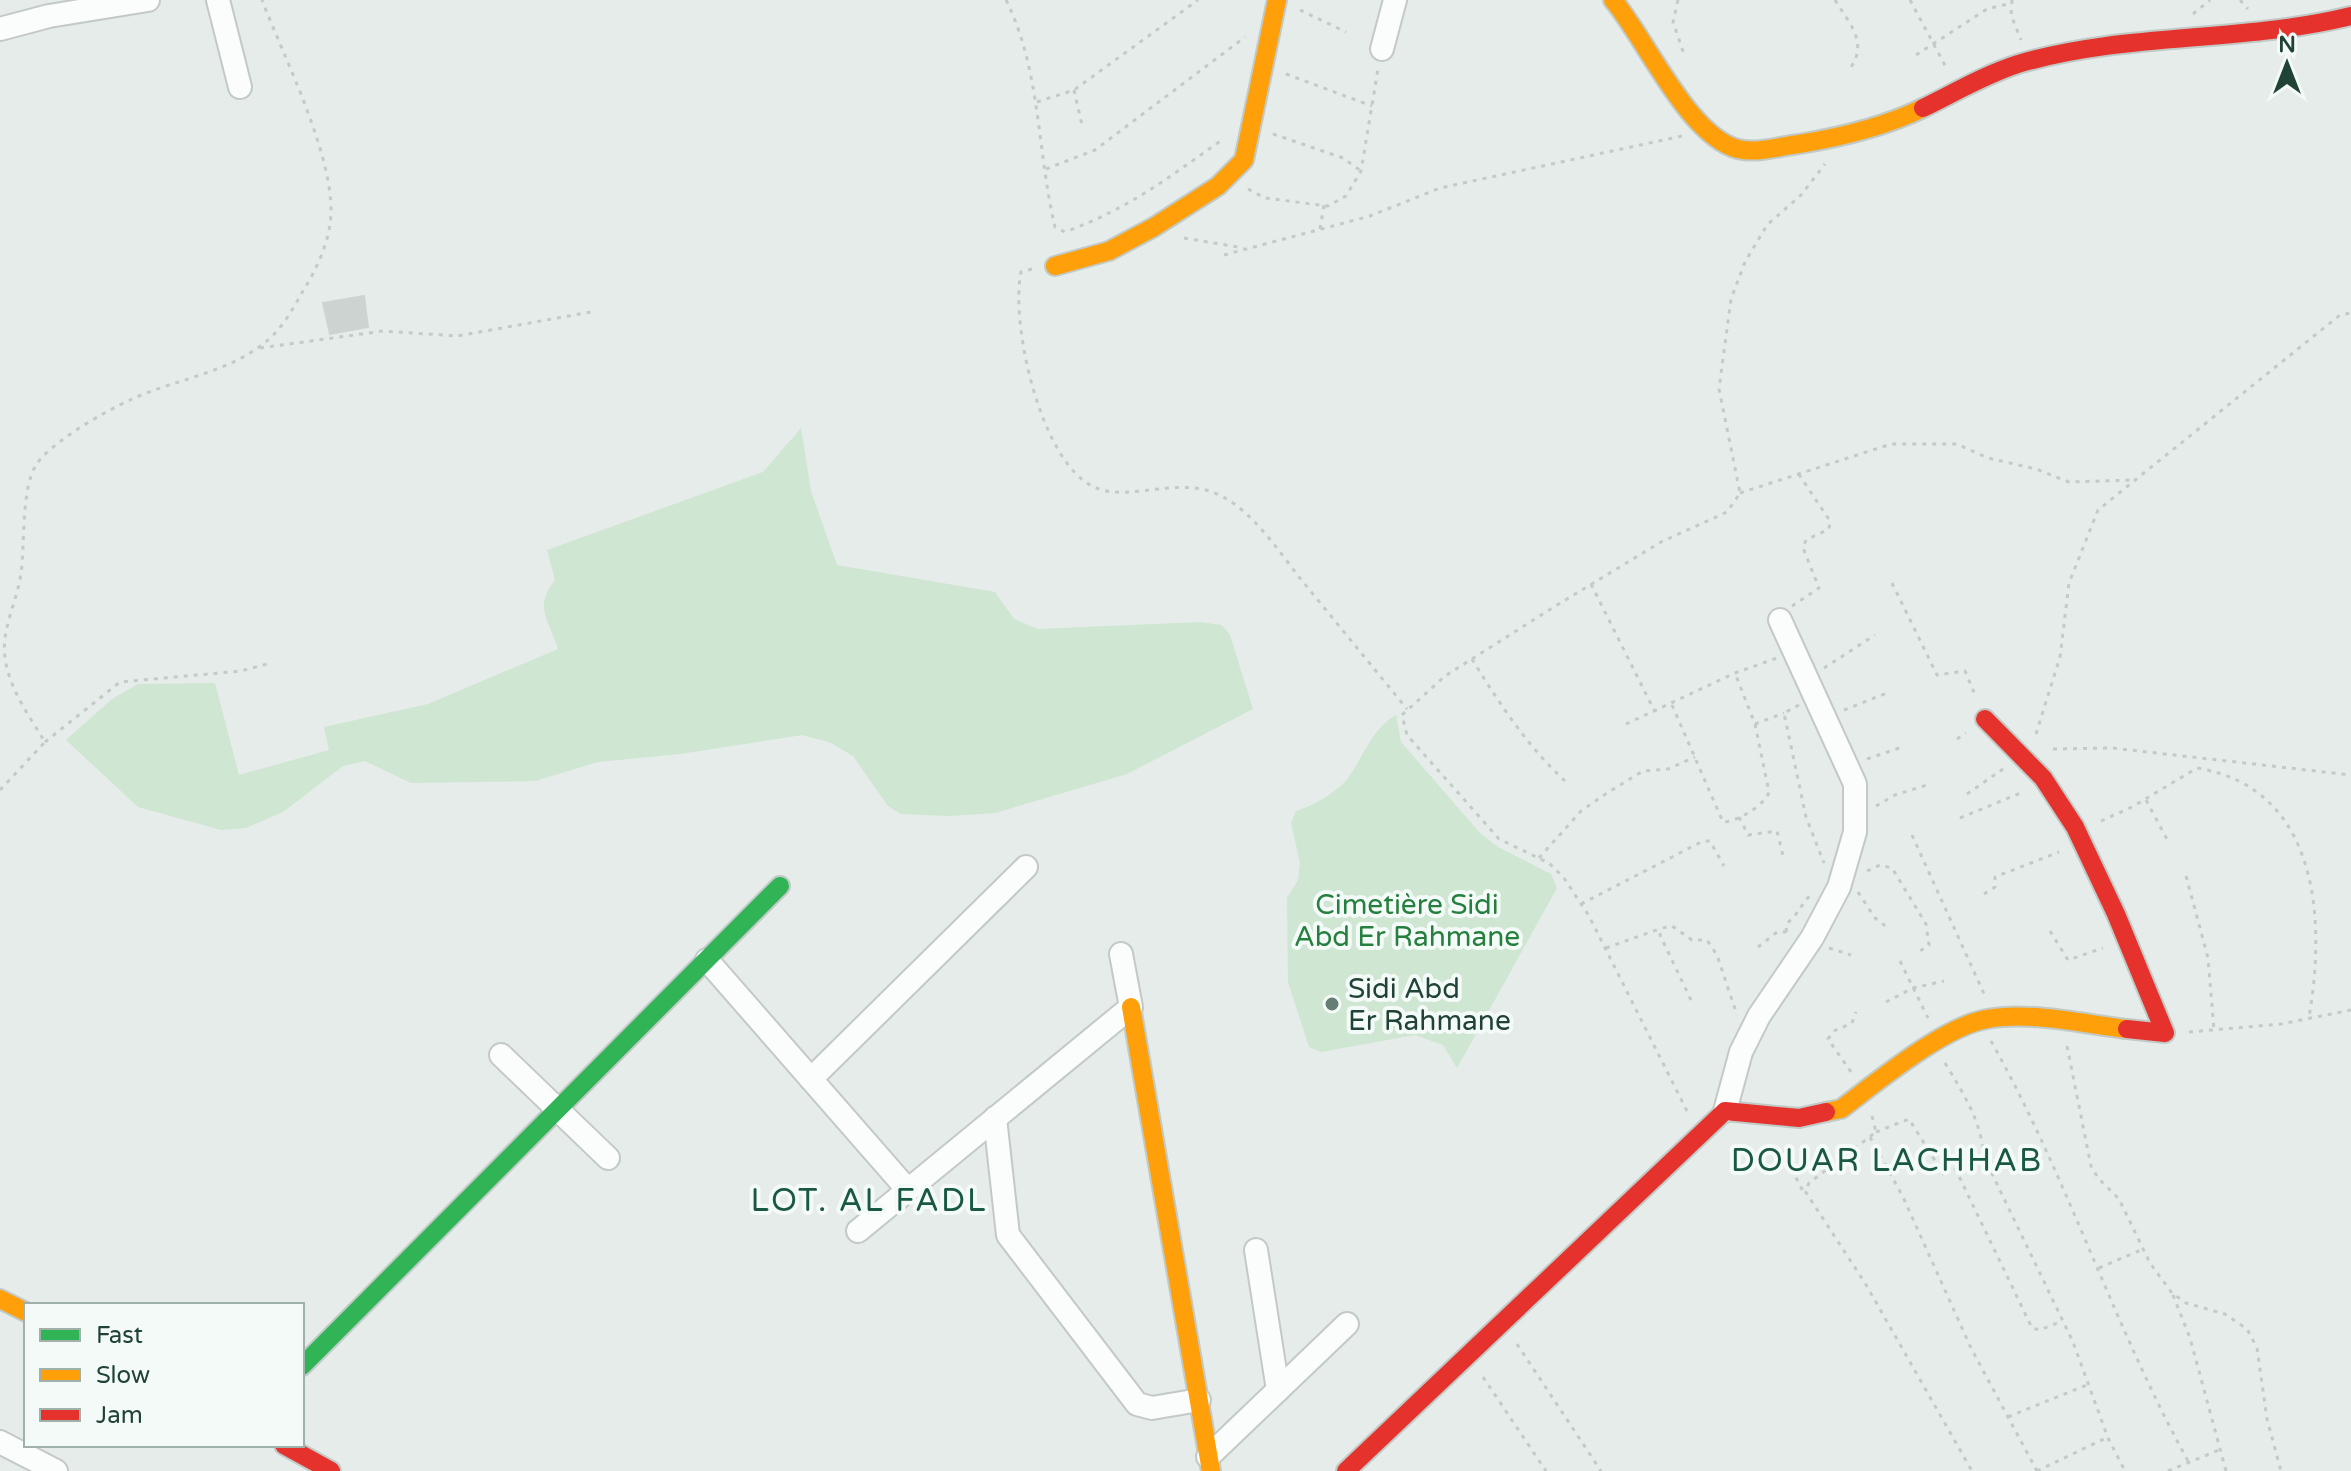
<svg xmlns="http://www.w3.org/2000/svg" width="2351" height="1471" viewBox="0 0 2351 1471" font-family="'Varela Round',sans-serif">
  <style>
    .green { fill: #cee6d2 }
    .building { fill: #ccd3d0; stroke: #ced5d1; stroke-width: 2 }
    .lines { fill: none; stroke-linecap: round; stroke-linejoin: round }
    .street-casing { stroke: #c3c9c6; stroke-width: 26 }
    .fast-casing { stroke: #c1cac6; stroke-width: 22 }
    .slow-casing { stroke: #c1cac6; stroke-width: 22 }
    .jam-casing { stroke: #c1cac6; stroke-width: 22 }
    .path { stroke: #c1ccc7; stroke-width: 3; stroke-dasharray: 4 6; stroke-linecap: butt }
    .street { stroke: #fbfcfc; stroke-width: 22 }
    .fast { stroke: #30b455; stroke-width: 18 }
    .slow { stroke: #ff9f0a; stroke-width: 18 }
    .jam { stroke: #e5322d; stroke-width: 18 }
    .poi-dot { fill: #657e75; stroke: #f4faf7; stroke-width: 3 }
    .labels { text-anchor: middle; stroke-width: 8; stroke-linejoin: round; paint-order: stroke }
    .park-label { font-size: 28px; fill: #257f3e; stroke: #f4faf7 }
    .poi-label { font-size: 28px; fill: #204336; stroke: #f4faf7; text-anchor: start }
    .quarter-label { font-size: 32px; letter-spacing: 2px; fill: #195842; stroke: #f4faf7 }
  </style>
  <rect width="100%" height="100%" fill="#e6ece9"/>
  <g class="green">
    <path d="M801,428L811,491L837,565L995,592L1014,619L1038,629L1200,622L1222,625L1230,635L1253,709L1127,774L995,813L948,816L901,814L888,806L853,756L829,742L802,735L680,754L598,762L535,781L411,783L365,761L343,766L283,812L246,828L221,830L138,807L66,740L112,699L138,684L215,683L239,775L329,750L324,727L428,704L558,649C549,620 533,607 555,580L547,550L763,472Z"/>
    <path d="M1396,715L1401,742L1480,833L1498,847L1551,874L1557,888L1457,1068L1443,1045L1415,1035L1321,1052L1309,1047L1288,982L1287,898L1298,880L1300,863L1291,823L1296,811C1313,806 1337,792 1348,778C1365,754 1371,730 1396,715Z"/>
  </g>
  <polygon class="building" points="364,296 368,327 330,334 323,303"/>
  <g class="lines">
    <defs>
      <g id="street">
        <polyline points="218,0 240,87"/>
        <polyline points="0,29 49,16 148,0"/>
        <polyline points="1382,49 1395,0"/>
        <polyline points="707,960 907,1189"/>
        <polyline points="501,1055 608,1158"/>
        <polyline points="811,1079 1026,867"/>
        <polyline points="1725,1111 1741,1052 1759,1016 1812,938 1839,887 1855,832 1855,784 1780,620"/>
        <polyline points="995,1118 1008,1235 1137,1404 1152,1408 1199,1400"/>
        <polyline points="858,1231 1131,1007 1121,954"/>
        <polyline points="1256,1250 1278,1390"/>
        <polyline points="0,1442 56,1471"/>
        <polyline points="1208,1457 1347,1324"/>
      </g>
      <polyline id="fast" points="302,1366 780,886"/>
      <g id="slow">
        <path d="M1613,0C1646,39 1688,136 1738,149C1758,154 1780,146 1799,144C1842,137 1884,127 1923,108"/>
        <polyline points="1055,266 1109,251 1154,227 1218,186 1244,160 1277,0"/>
        <polyline points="1131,1007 1211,1471"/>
        <path d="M1826,1112L1841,1109C1877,1082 1944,1026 1987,1019C2031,1011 2083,1024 2127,1029"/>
        <polyline points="0,1299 26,1312"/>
      </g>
      <g id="jam">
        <path d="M1923,108C1954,93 1984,75 2018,64C2125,32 2242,43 2351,16"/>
        <polyline points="1985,719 2043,778 2075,827 2116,914 2165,1033 2127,1029"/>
        <polyline points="284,1445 331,1471"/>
        <polyline points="1346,1471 1725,1111 1799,1118 1826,1112"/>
      </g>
    </defs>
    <use href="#street" class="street-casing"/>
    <use href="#fast" class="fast-casing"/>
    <use href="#slow" class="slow-casing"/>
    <use href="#jam" class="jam-casing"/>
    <g class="path">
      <path d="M1006,0C1041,70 1037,152 1055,227L1065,232C1130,208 1166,179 1222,140"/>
      <polyline points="1678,0 1673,22 1685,57"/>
      <path d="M1835,0C1849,23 1868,42 1851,67"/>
      <polyline points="1910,0 1947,69"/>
      <polyline points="2012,0 2011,15 2021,40"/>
      <polyline points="2240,0 2248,9"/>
      <polyline points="1300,10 1346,32"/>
      <polyline points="2193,14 2210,0"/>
      <polyline points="1916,55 1987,9 2012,3"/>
      <polyline points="1286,74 1372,106"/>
      <polyline points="1074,90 1082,125"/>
      <polyline points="1037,102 1074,90 1198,0"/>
      <polyline points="1273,134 1343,158 1361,171"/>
      <polyline points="1046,169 1095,150 1245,37"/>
      <polyline points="1248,189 1265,198 1328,206 1346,196 1361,171 1378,69"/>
      <polyline points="1320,229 1324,205"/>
      <polyline points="1184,238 1244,248"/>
      <polyline points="1224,255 1370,216 1440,188 1682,136"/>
      <path d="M1032,269L1021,272C1010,324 1041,463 1094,487C1131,504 1181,472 1225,498C1255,515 1278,550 1299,577C1335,621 1371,665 1407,709"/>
      <polyline points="260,348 383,331 457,336 591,312"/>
      <polyline points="1740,493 1891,444 1957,444 1988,458 2036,469 2069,482 2133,480"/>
      <polyline points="1892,583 1937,675 1965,671 1976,697"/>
      <polyline points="1591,584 1655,712"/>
      <polyline points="1792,606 1819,588 1803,548 1806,540 1829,529 1830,521 1798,473"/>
      <path d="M1472,659C1499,703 1527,746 1565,781"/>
      <polyline points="1824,668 1875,635"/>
      <path d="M1672,705L1723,822C1737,822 1765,805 1769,792L1755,724L1735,673"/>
      <polyline points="1799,705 1784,713 1806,817 1824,863"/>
      <polyline points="1844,710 1887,693"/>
      <polyline points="1626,724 1735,673 1777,658"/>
      <polyline points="1755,724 1784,713"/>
      <polyline points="2036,734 2060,657 2069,583 2098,510 2340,315 2351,313"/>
      <polyline points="1957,739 1966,733"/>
      <polyline points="45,742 120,682 241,671 267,664"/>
      <polyline points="2053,749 2112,748 2351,775"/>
      <polyline points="1867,759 1902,747"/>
      <path d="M0,790L45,742C26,711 0,676 5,638C8,616 18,595 21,573C25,544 21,490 36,465C51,442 104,412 130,400C172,380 225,374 263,344C280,332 293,309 303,291C315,272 327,247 330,224C339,165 284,58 262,0"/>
      <polyline points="1967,794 2003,769"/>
      <polyline points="2146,800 2169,843"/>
      <polyline points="1876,806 1895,795 1927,785"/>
      <polyline points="1739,817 1748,835 1777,831 1784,860"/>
      <polyline points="1960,818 2023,792"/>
      <path d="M2101,821L2132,807L2197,768C2319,788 2326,920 2309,1017"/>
      <polyline points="1912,835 1985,996"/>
      <polyline points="1539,858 1581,811 1607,793 1643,771 1668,769 1695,757"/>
      <polyline points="1867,871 1880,865 1892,868 1926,924 1929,945 1917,953"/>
      <polyline points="2186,876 2208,958 2214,1030"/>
      <polyline points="1858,892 1875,918 1888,928"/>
      <polyline points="1984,894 1995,887 1995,877 2059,852"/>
      <polyline points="1581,904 1703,841 1710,841 1724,866"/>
      <polyline points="2050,931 2068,960 2103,948"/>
      <path d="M1786,932L1787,923C1799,914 1801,903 1812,894"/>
      <polyline points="1758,947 1777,932 1786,932 1788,936"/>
      <polyline points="1606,948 1662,928"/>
      <polyline points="1829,948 1851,955"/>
      <polyline points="1900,961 1928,1018"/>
      <polyline points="1691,1000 1660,935 1662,928 1672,926 1692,940 1707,940 1717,955 1737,1015"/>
      <polyline points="1886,1002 1913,988 1944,981"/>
      <polyline points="2189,1032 2281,1024 2351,1010"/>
      <path d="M1991,1041C2067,1176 2113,1325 2188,1461"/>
      <polyline points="2067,1046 2091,1166 2098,1178 2119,1199 2150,1263 2172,1293 2186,1303 2225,1314 2247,1329 2257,1348 2267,1419 2281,1471"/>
      <path d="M1945,1063C1964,1095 1981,1120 1984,1157L2073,1342L2108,1438L2125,1471"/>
      <polyline points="1851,1072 1828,1039 1834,1031 1852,1023 1856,1012"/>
      <polyline points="1687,1111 1589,916 1564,878 1549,863 1499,839 1407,735 1402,715 1445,676 1557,605 1661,542 1727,512 1740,493 1719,389 1731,299 1745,262 1767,225 1801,195 1825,164"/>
      <polyline points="1872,1116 1876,1132 1809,1183 1805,1191 1865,1283 1972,1471"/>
      <polyline points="1876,1132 1909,1119 1944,1175"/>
      <polyline points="1870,1137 1903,1197 1971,1348 2037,1471"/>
      <polyline points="1782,1151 1805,1195"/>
      <polyline points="1955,1168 2032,1328 2040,1330 2062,1321"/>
      <polyline points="2099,1268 2143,1249"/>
      <polyline points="2173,1295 2190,1338 2226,1471"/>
      <polyline points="1517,1344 1601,1471"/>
      <polyline points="1483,1377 1546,1471"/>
      <polyline points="2008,1417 2089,1384"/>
      <polyline points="2037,1471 2106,1438"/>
      <polyline points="2168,1471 2219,1450"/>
    </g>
    <use href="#street" class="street"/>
    <use href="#fast" class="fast"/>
    <use href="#slow" class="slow"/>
    <use href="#jam" class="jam"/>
  </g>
  <circle class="poi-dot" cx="1332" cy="1004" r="8"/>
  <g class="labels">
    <g class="park-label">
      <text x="1407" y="914">Cimetière Sidi<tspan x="1407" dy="32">Abd Er Rahmane</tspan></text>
    </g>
    <g class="poi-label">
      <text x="1348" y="998">Sidi Abd<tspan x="1348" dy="32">Er Rahmane</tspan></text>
    </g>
    <g class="quarter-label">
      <text x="1887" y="1171">DOUAR LACHHAB</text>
      <text x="869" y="1211">LOT. AL FADL</text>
    </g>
  </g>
  <rect x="24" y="1303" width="280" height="144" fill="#f4faf7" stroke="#9fb1aa" stroke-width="2"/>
  <rect x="40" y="1329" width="40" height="12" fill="#30b455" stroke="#9fb1aa" stroke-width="2"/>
  <text x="96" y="1343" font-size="24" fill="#204336">Fast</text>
  <rect x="40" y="1369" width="40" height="12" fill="#ff9f0a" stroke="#9fb1aa" stroke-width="2"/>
  <text x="96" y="1383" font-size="24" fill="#204336">Slow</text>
  <rect x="40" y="1409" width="40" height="12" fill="#e5322d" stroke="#9fb1aa" stroke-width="2"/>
  <text x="96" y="1423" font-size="24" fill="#204336">Jam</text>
  <g transform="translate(2287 64)" stroke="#f4faf7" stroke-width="6" paint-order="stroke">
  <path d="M0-6L14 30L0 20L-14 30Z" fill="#204336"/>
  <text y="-12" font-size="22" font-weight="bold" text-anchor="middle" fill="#204336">N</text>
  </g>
</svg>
